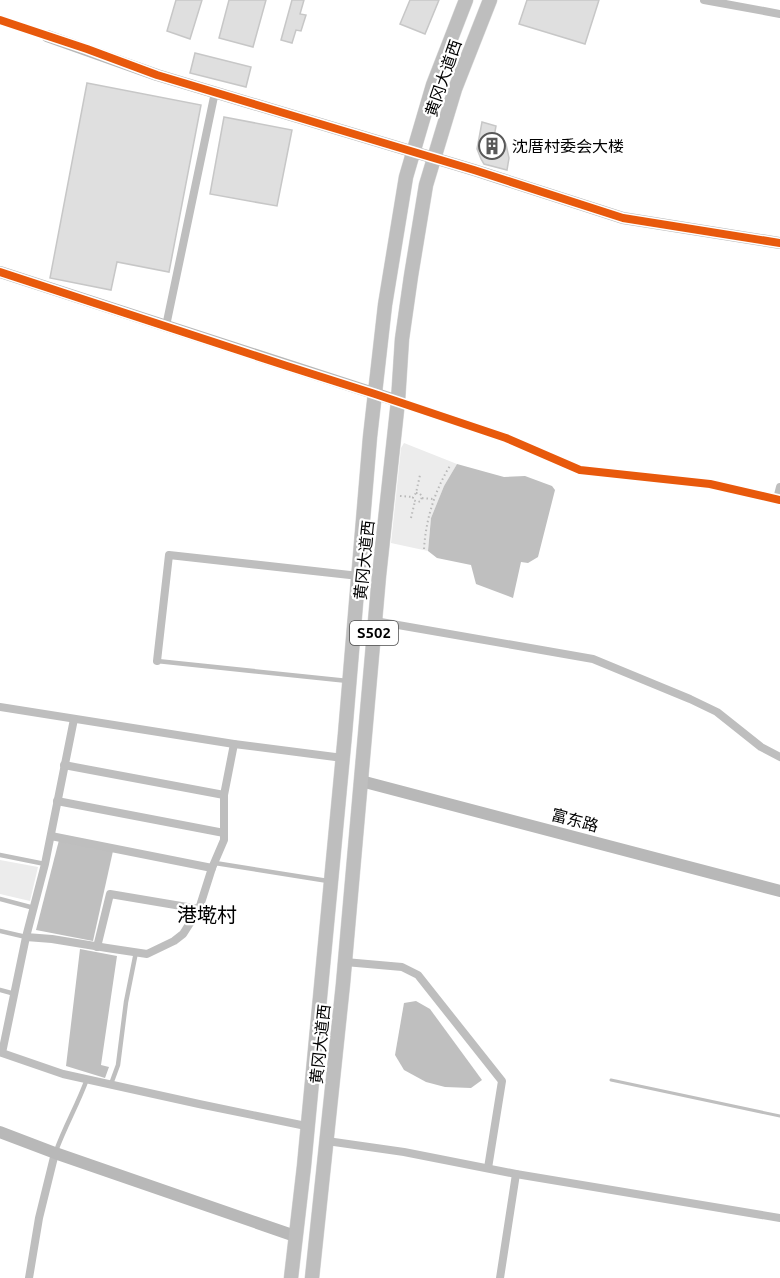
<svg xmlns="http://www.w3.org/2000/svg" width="780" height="1278" viewBox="0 0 780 1278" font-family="Ubuntu,'Noto Sans SC',sans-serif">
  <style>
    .green { fill: #ececec }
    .water { fill: #bfbfbf }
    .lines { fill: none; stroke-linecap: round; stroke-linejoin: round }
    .stream { stroke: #bfbfbf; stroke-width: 3 }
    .building { fill: #dfdfdf; stroke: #c7c7c7; stroke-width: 1.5 }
    .primary-casing { stroke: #dbdbdb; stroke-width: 15 }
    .path { stroke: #b9b9b9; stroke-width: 2; stroke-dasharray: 1.5 3; stroke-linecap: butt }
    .lane { stroke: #bebebe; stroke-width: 4.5 }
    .street { stroke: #bebebe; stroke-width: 8 }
    .secondary { stroke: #b8b8b8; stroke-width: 12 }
    .primary { stroke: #bebebe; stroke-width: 14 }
    .cycleway-casing { stroke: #fff; stroke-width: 11 }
    .cycleway { stroke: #e8590c; stroke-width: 8 }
    .labels { text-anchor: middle; stroke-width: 4.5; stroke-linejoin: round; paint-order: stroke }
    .shield { fill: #fff; stroke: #4c4c4c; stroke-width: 1.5 }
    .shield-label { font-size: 15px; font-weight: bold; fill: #000 }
    .street-label { font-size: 16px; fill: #000; stroke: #fff }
    .poi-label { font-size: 16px; fill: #000; stroke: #fff; text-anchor: start }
    .quarter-label { font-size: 20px; fill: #000; stroke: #fff }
  </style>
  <rect width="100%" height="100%" fill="#fff"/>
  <g class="green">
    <polygon points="404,443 457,464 444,486 431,518 428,551 391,543 401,448"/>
    <polygon points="0,860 38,867 30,901 0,894"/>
  </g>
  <g class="water">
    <polygon points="457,464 504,477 525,476 552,486 555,490 538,557 528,563 521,562 513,598 476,584 471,565 437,558 428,551 431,518 444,486"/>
    <polygon points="59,840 113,851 93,941 36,930"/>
    <polygon points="80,949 117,956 101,1065 109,1067 105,1078 66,1066"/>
    <polygon points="416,1001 430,1009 482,1080 471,1088 445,1087 426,1082 404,1070 395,1055 404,1003"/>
  </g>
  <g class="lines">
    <polyline class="stream" points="611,1080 780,1116"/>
  </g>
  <g class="building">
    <polygon points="176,0 202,0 190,39 167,31"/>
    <polygon points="229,0 266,0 253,47 219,38"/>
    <polygon points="292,0 304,0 300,14 306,15 301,31 296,30 292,43 281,40"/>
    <polygon points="410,0 439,0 425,34 400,24"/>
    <polygon points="527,0 599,0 585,44 519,24"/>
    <polygon points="195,53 251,67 246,87 190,73"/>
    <polygon points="87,83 201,105 169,272 117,262 111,290 50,278"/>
    <polygon points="224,117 292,130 277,206 210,194"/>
    <polygon points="482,122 496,126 494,137 503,140 506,144 509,158 507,170 484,164 481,159 477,149"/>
  </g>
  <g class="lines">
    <defs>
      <g id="primary">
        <polyline points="291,1278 304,1166 345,734 370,437 385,305 406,177 433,85 466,0"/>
        <polyline points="312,1278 343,984 379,576 398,401 402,339 411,276 426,185 455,89 490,0"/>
      </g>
    </defs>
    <use href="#primary" class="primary-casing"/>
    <g class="path">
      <polyline points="416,493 419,493 422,496 421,501 418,502 413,500 413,497 416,493 420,475"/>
      <polyline points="400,496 413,497"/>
      <polyline points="422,498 433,499"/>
      <polyline points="411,518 415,501"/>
      <path d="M424,549C426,518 435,490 451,464"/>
    </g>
    <g class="lane">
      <polyline points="157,661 348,681"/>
      <polyline points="0,855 45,864"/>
      <polyline points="215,863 328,881"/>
      <polyline points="0,899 34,908"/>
      <polyline points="0,931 26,937"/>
      <polyline points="0,990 15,994"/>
      <polyline points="111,1084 118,1065 126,1002 136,952"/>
      <path d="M56,1151C65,1126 78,1104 87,1079"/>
    </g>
    <g class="street">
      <polyline points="704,0 780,14"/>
      <polyline points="0,20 47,36"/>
      <polyline points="166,326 215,92"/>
      <polyline points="398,401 506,438 580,470 710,484 780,500"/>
      <polyline points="777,499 780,487"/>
      <polyline points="375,621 593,659 690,699 717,712 761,747 780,757"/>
      <polyline points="157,661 169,555 359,576"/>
      <polyline points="0,707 234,744 343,758"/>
      <polyline points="74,719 45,864 26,937 2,1053 63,1074 199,1104 306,1126"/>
      <polyline points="64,765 224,795"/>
      <polyline points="57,801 224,833"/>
      <polyline points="51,836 212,868"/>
      <polyline points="26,937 52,939 107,948 147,954 174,941 183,934 199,909 212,868 224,840 224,795 234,744"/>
      <polyline points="97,947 110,894 199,909"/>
      <polyline points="345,962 402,967 418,975 502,1081 488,1168"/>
      <polyline points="327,1141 404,1152 516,1174 780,1218"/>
      <polyline points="29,1278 39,1218 55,1153"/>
      <polyline points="500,1278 516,1174"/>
    </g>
    <g class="secondary">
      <polyline points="47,36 157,75 474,170 623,218 780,243"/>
      <polyline points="0,272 398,401"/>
      <polyline points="361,781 780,891"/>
      <polyline points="0,1132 55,1153 295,1236"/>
    </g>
    <use href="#primary" class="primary"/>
    <defs>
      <g id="cycleway">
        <polyline points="0,20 87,49 157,75 474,170 623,218 780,243"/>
        <polyline points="0,272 287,366 375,394 506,438 580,470 710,484 780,500"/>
      </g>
    </defs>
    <use href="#cycleway" class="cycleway-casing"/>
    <use href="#cycleway" class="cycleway"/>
  </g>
  <defs>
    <symbol id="building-ring" viewBox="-11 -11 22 22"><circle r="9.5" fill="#fff" stroke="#595959" stroke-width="1.5"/><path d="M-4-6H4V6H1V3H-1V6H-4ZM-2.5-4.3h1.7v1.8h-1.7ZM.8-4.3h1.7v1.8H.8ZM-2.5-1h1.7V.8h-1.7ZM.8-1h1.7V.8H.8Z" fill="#595959"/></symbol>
  </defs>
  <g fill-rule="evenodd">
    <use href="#building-ring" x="477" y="131" width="30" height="30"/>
  </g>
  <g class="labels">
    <rect class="shield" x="350" y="621" width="48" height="24" rx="4.5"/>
    <g class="shield-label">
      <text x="374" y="638">S502</text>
    </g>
    <g class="street-label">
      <text transform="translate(443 78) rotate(-71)" y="6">黄冈大道西</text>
      <text transform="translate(364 560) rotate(-84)" y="6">黄冈大道西</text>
      <text transform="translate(575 820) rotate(15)" y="6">富东路</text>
      <text transform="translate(320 1044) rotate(-84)" y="6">黄冈大道西</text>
    </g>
    <g class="poi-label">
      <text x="512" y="152">沈厝村委会大楼</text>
    </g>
    <g class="quarter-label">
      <text x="207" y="922">港墘村</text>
    </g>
  </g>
</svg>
